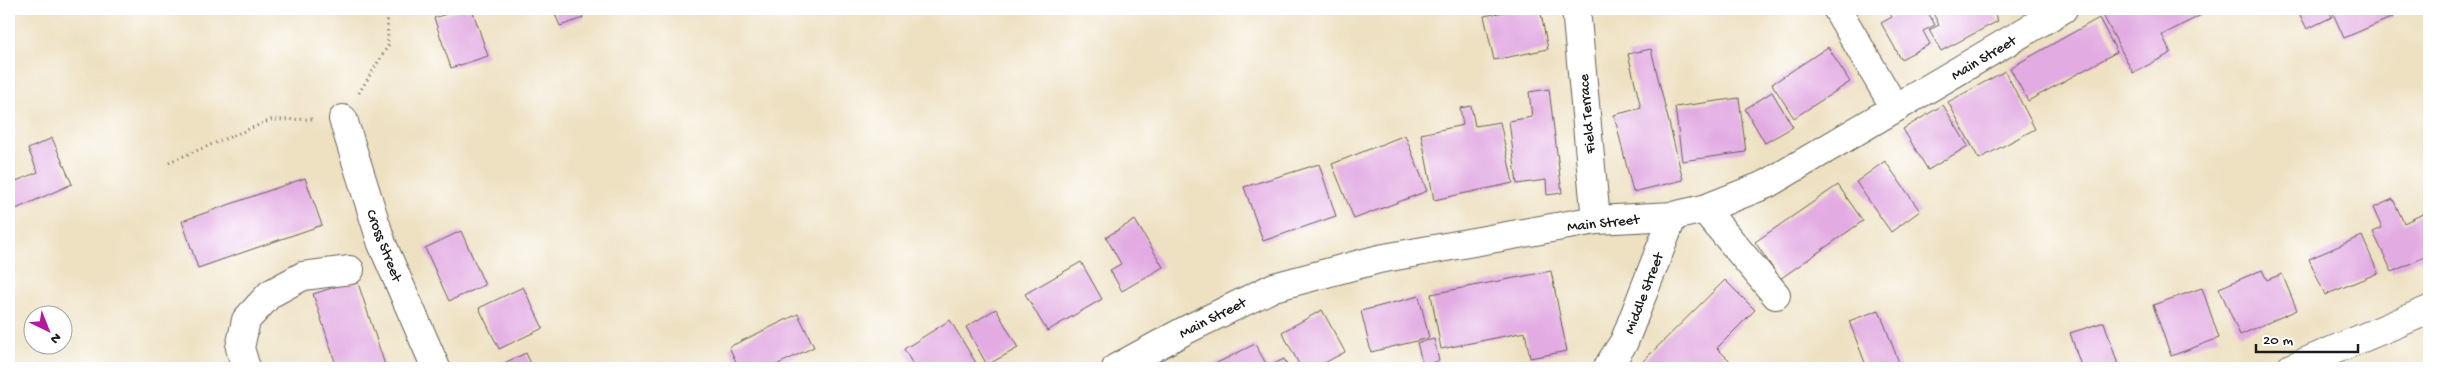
<svg xmlns="http://www.w3.org/2000/svg" width="2438" height="377" viewBox="0 0 2438 377" font-family="'Gochi Hand',sans-serif">
  <style>
    .building { fill: #e2abe2 }
    .lines { fill: none; stroke-linecap: round; stroke-linejoin: round }
    .minor-casing { stroke: #666156; stroke-width: 30 }
    .path { stroke: #666156; stroke-width: 3; stroke-dasharray: 1 4; stroke-linecap: butt }
    .minor { stroke: #fff; stroke-width: 28 }
    .labels { text-anchor: middle; stroke-width: 4.5; stroke-linejoin: round; paint-order: stroke }
    .street-label { font-size: 15px; fill: #1c1c1c; stroke: #fff }
  </style>
  <rect width="100%" height="100%" fill="#fff"/>
  <filter id="ink" filterUnits="userSpaceOnUse"><feTurbulence type="fractalNoise" baseFrequency=".02" numOctaves="2"/><feDisplacementMap in="SourceGraphic" scale="10" xChannelSelector="R" yChannelSelector="G"/><feConvolveMatrix kernelMatrix="1 2 1 2 8 2 1 2 1" color-interpolation-filters="sRGB"/></filter>
  <filter id="wash" filterUnits="userSpaceOnUse"><feTurbulence type="fractalNoise" baseFrequency=".0096" numOctaves="4" result="noise"/><feDisplacementMap in="SourceGraphic" scale="20" xChannelSelector="R" yChannelSelector="G"/><feGaussianBlur stdDeviation="1.12" result="paint"/><feColorMatrix in="noise" values="0 0 0 0 0 0 0 0 0 0 0 0 0 0 0 0 0 1.4 0 .05"/><feComposite in="paint" operator="in"/></filter>
  <g filter="url(#wash)">
    <rect width="100%" height="100%" fill="#eee1c2"/>
    <g id="blocks">
      <g class="building">
        <polygon points="462,9 472,9 488,56 451,68 434,18"/>
        <polygon points="553,9 579,9 583,18 560,26"/>
        <polygon points="1518,9 1540,9 1548,49 1494,60 1484,16"/>
        <polygon points="1887,9 1926,9 1935,25 1923,31 1930,44 1901,59 1881,23 1892,17"/>
        <polygon points="1931,9 1992,9 1998,21 1941,51 1929,30 1939,25"/>
        <polygon points="2110,9 2213,9 2162,35 2171,53 2133,73 2102,13"/>
        <polygon points="2297,9 2328,9 2332,17 2307,29"/>
        <polygon points="2331,9 2389,9 2393,17 2344,38"/>
        <polygon points="2099,18 2117,52 2028,101 2010,68"/>
        <polygon points="1828,47 1850,82 1794,118 1772,84"/>
        <polygon points="1651,49 1683,180 1633,192 1614,115 1641,108 1628,54"/>
        <polygon points="2005,71 2035,129 1979,159 1948,102"/>
        <polygon points="1549,89 1562,193 1547,195 1546,180 1517,184 1509,121 1532,117 1529,92"/>
        <polygon points="1772,92 1793,127 1765,143 1745,109"/>
        <polygon points="1739,98 1746,152 1682,161 1675,107"/>
        <polygon points="1943,105 1968,146 1928,170 1903,129"/>
        <polygon points="1471,106 1475,126 1500,122 1513,183 1434,200 1421,134 1463,125 1460,108"/>
        <polygon points="1405,135 1427,191 1354,219 1332,164"/>
        <polygon points="52,138 72,184 9,212 9,184 38,172 28,149"/>
        <polygon points="1885,161 1920,211 1891,232 1856,182"/>
        <polygon points="1319,164 1336,216 1263,241 1244,187"/>
        <polygon points="305,178 322,225 198,268 182,221"/>
        <polygon points="1838,185 1863,221 1780,279 1755,242"/>
        <polygon points="2393,199 2404,223 2429,211 2429,255 2392,272 2373,232 2382,228 2373,208"/>
        <polygon points="1135,220 1163,267 1122,291 1110,270 1121,264 1106,237"/>
        <polygon points="461,231 485,285 449,301 425,248"/>
        <polygon points="2362,236 2378,273 2325,295 2309,259"/>
        <polygon points="1081,262 1102,299 1047,331 1025,294"/>
        <polygon points="2262,270 2267,280 2282,274 2297,310 2240,335 2219,288"/>
        <polygon points="1551,271 1567,351 1530,358 1525,332 1441,349 1431,294"/>
        <polygon points="357,280 386,368 337,368 313,294"/>
        <polygon points="1725,280 1755,310 1717,348 1735,366 1732,368 1644,368 1640,364"/>
        <polygon points="523,287 543,328 499,349 479,308"/>
        <polygon points="2202,288 2219,338 2171,356 2153,305"/>
        <polygon points="1419,296 1429,338 1371,352 1361,311"/>
        <polygon points="996,309 1018,348 987,365 966,327"/>
        <polygon points="1322,310 1345,352 1315,368 1301,368 1282,332"/>
        <polygon points="1879,310 1901,368 1867,368 1849,321"/>
        <polygon points="798,314 814,347 770,368 739,368 729,347"/>
        <polygon points="950,320 979,368 915,368 904,349"/>
        <polygon points="2104,322 2119,368 2074,368 2081,366 2070,333"/>
        <polygon points="1434,339 1439,361 1423,365 1417,343"/>
        <polygon points="1255,344 1268,367 1284,359 1289,368 1207,368"/>
        <polygon points="526,353 533,368 493,368"/>
      </g>
    </g>
  </g>
  <g filter="url(#ink)">
    <use href="#blocks" fill-opacity="0" stroke="#666156" stroke-width="1"/>
    <g class="lines">
      <defs>
        <g id="minor">
          <polyline points="1576,9 1596,220"/>
          <polyline points="1837,9 1895,108"/>
          <polyline points="343,119 382,244 436,368"/>
          <polyline points="1704,209 1776,295"/>
          <polyline points="246,368 240,348 246,320 270,294 303,276 350,270"/>
          <polyline points="1116,368 1186,330 1274,287 1379,259 1596,220 1673,216 1704,209 1767,184 2063,9"/>
          <polyline points="1607,368 1624,342 1673,216"/>
          <polyline points="2291,368 2429,310"/>
        </g>
      </defs>
      <use href="#minor" class="minor-casing"/>
      <g class="path">
        <polyline points="359,93 388,46 387,9"/>
        <polyline points="169,162 271,120 312,119"/>
      </g>
      <use href="#minor" class="minor"/>
    </g>
  </g>
  <g class="labels">
    <g class="street-label">
      <text transform="translate(1983 57) rotate(-31)" y="5">Main Street</text>
      <text transform="translate(1586 114) rotate(-95)" y="5">Field Terrace</text>
      <text transform="translate(1603 222) rotate(-6)" y="5">Main Street</text>
      <text transform="translate(385 245) rotate(69)" y="5">Cross Street</text>
      <text transform="translate(1643 293) rotate(-69)" y="5">Middle Street</text>
      <text transform="translate(1212 317) rotate(-27)" y="5">Main Street</text>
    </g>
  </g>
  <rect width="2438" height="377" fill="none" stroke="#fff" stroke-width="30"/>
  <g transform="translate(48 330) rotate(137)"><circle r="24" fill="#ffffff" stroke="#a4a4a4"/>
  <path d="M0-4L9 19L0 12L-9 19Z" fill="#b5179e"/>
  <text y="-8" font-size="14" font-weight="bold" text-anchor="middle" fill="#1c1c1c">N</text>
  </g>
  <path d="M2256 344v8h102v-8" fill="none" stroke="#1c1c1c" stroke-width="2.5"/>
  <text x="2263" y="344" font-size="15" fill="#1c1c1c" stroke="#ffffff" stroke-width="4" paint-order="stroke">20 m</text>
</svg>
